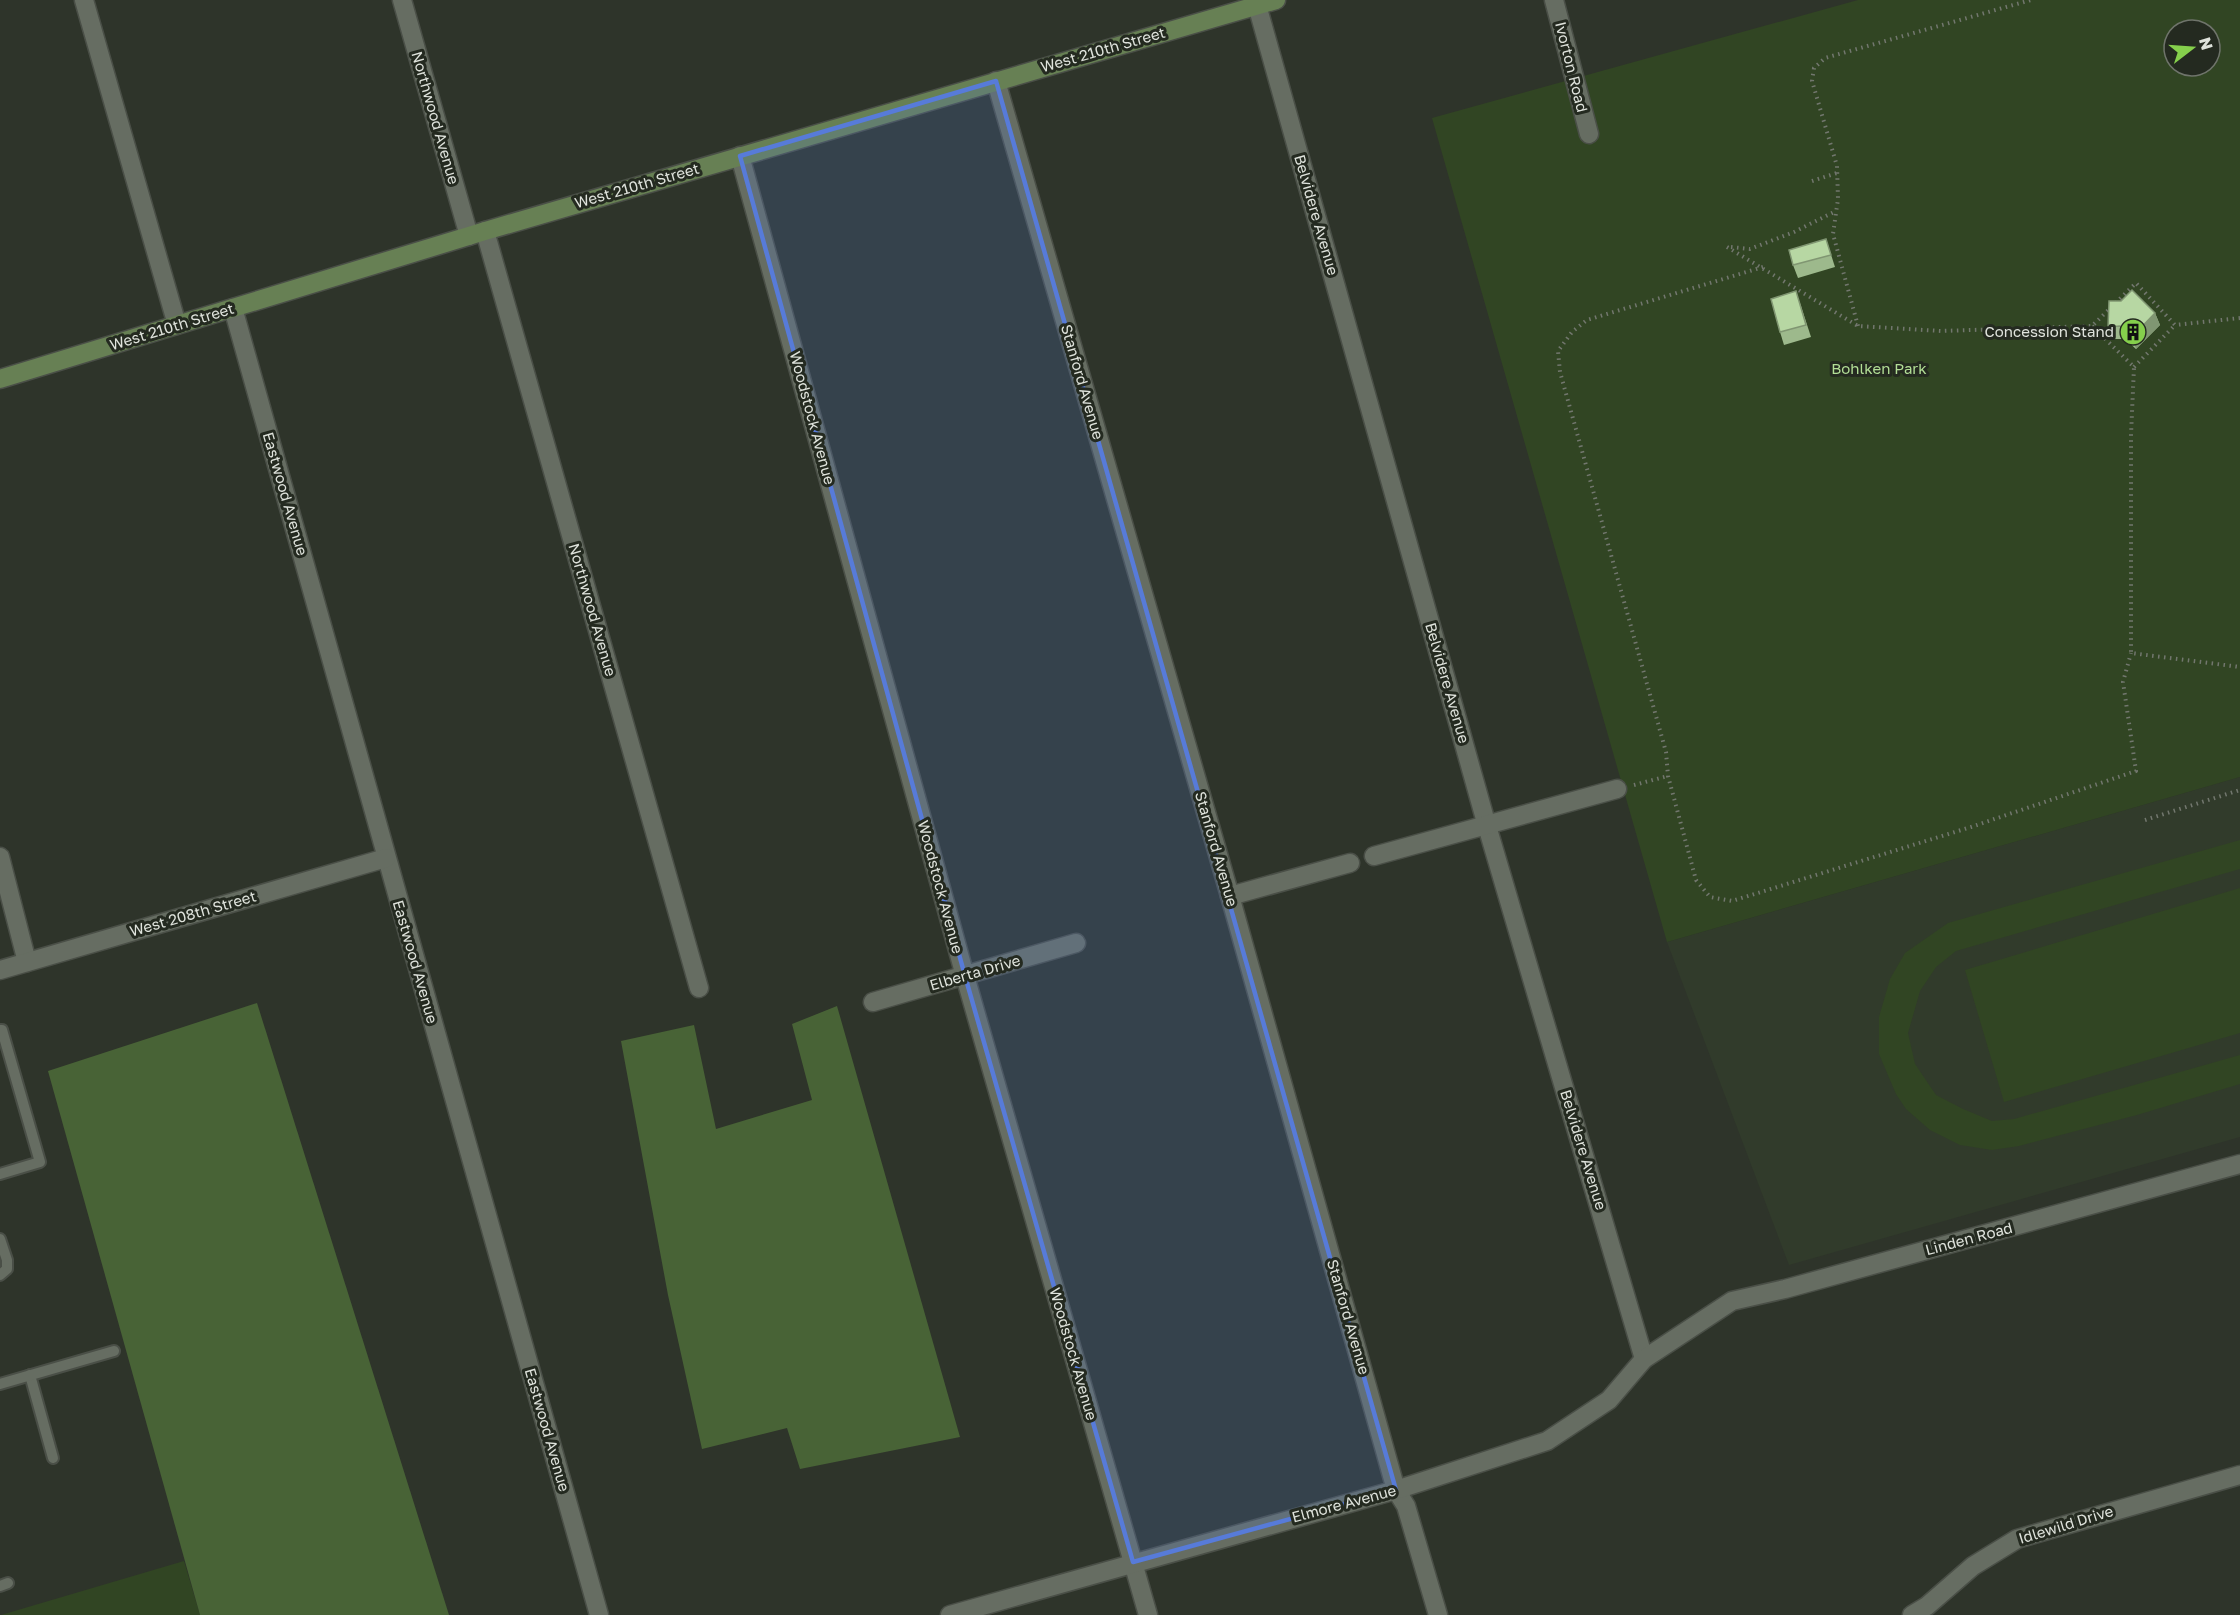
<svg xmlns="http://www.w3.org/2000/svg" width="2240" height="1615" viewBox="0 0 2240 1615" font-family="'Golos Text',sans-serif">
  <style>
    .built { fill: #313b2b }
    .green { fill: #314523; fill-rule: evenodd }
    .forest { fill: #486336 }
    .lines { fill: none; stroke-linecap: round; stroke-linejoin: round }
    .lane-casing { stroke: #4a4f47; stroke-width: 14 }
    .street-casing { stroke: #4a4f47; stroke-width: 21 }
    .secondary-casing { stroke: #4a4f47; stroke-width: 21 }
    .path { stroke: #72776e; stroke-width: 4; stroke-dasharray: 1.5 4.5; stroke-linecap: butt }
    .lane { stroke: #666d62; stroke-width: 10 }
    .street { stroke: #666d62; stroke-width: 18 }
    .secondary { stroke: #678054; stroke-width: 18 }
    .wall { fill: #9db98c }
    .shaded-wall { fill: #809672 }
    .building { fill: #b7d7a3; stroke: #809672; stroke-width: 1.5 }
    .marked { fill: #577bd9; fill-opacity: 0.2; stroke: #577bd9; stroke-width: 4.5; stroke-linejoin: round }
    .labels { text-anchor: middle; stroke-width: 6; stroke-linejoin: round; paint-order: stroke }
    .street-label { font-size: 15px; fill: #dfe3dc; stroke: #242a20 }
    .poi-label { font-size: 15px; fill: #dfe3dc; stroke: #242a20; text-anchor: end }
    .park-label { font-size: 15px; fill: #b2de96; stroke: #242a20 }
  </style>
  <rect width="100%" height="100%" fill="#2e342a"/>
  <polygon class="built" points="2240,777 2240,1137 1789,1265 1667,942"/>
  <g class="green">
    <path d="M1858,0H2240V777L1667,942L1432,118ZM2174,30H2210V66H2174Z"/>
    <polygon points="2240,840 2240,869 1956,951 1936,967 1920,991 1908,1033 1915,1064 1936,1095 1963,1109 1992,1121 2014,1119 2240,1055 2240,1084 2137,1115 2019,1146 1992,1150 1960,1145 1930,1130 1906,1109 1896,1094 1879,1054 1879,1017 1890,979 1905,953 1948,923"/>
    <polygon points="2240,888 2240,1033 2004,1102 1965,970"/>
    <polygon points="184,1561 200,1615 1,1615"/>
  </g>
  <g class="forest">
    <polygon points="257,1003 449,1615 200,1615 48,1071"/>
    <polygon points="837,1006 960,1437 800,1469 787,1428 702,1449 668,1295 621,1041 694,1025 716,1129 812,1100 792,1024"/>
  </g>
  <g class="lines">
    <defs>
      <g id="lane">
        <polyline points="0,1030 2,1030 40,1162 0,1174"/>
        <polyline points="0,1239 7,1260 7,1269 0,1275"/>
        <polyline points="30,1375 53,1458"/>
        <polyline points="0,1384 114,1351"/>
        <polyline points="0,1586 8,1583"/>
      </g>
      <g id="street">
        <polyline points="84,0 177,325"/>
        <polyline points="402,0 469,236"/>
        <polyline points="1554,0 1589,134"/>
        <polyline points="1257,5 1487,826 1644,1359"/>
        <polyline points="996,81 1230,896 1396,1490 1406,1506 1438,1615"/>
        <polyline points="740,156 965,976 1148,1615"/>
        <polyline points="485,231 699,988"/>
        <polyline points="233,308 599,1615"/>
        <polyline points="1374,856 1617,789"/>
        <polyline points="0,857 27,962"/>
        <polyline points="1230,896 1350,863"/>
        <polyline points="0,970 386,858"/>
        <polyline points="873,1002 1076,943"/>
        <polyline points="950,1615 1396,1490 1547,1441 1609,1400 1644,1359 1732,1301 1785,1289 2240,1164"/>
        <polyline points="1912,1615 1927,1606 1973,1566 2017,1539 2240,1475"/>
      </g>
      <polyline id="secondary" points="0,379 485,231 1276,0"/>
    </defs>
    <use href="#lane" class="lane-casing"/>
    <use href="#street" class="street-casing"/>
    <use href="#secondary" class="secondary-casing"/>
    <g class="path">
      <polyline points="1812,181 1837,173"/>
      <polyline points="1727,247 1858,326 1941,331 2092,326 2136,283 2175,325 2240,318"/>
      <polyline points="1731,247 1750,249 1794,232 1836,211"/>
      <polyline points="1763,267 1587,320 1572,332 1558,351 1560,372 1666,752 1668,776 1696,880 1710,897 1732,901 1971,827 2136,771 2123,682 2131,653"/>
      <polyline points="1858,326 1833,234 1838,199 1837,166 1812,81 1814,68 1825,58 2031,0"/>
      <polyline points="2092,326 2134,367 2131,435 2131,653 2240,667"/>
      <polyline points="2134,367 2175,325"/>
      <polyline points="1634,785 1668,776"/>
      <polyline points="2145,820 2240,790"/>
    </g>
    <use href="#lane" class="lane"/>
    <use href="#street" class="street"/>
    <use href="#secondary" class="secondary"/>
  </g>
  <g class="wall">
    <polygon points="1826,239 1835,267 1798,278 1793,265"/>
    <polygon points="1800,303 1811,337 1784,345 1780,332"/>
    <polygon points="2155,313 2160,325 2136,349 2125,339 2113,339 2108,327"/>
  </g>
  <polygon class="shaded-wall" points="2155,313 2160,325 2136,349 2132,337"/>
  <g class="building">
    <polygon points="1826,239 1831,255 1793,265 1789,250"/>
    <polygon points="2132,290 2155,313 2132,337 2120,326 2108,327 2109,301 2121,301"/>
    <polygon points="1796,291 1806,325 1780,332 1771,299"/>
  </g>
  <path class="marked" d="M996,81L1396,1490L1133,1562L965,976L740,156Z"/>
  <defs>
    <symbol id="building-disc" viewBox="-11 -11 22 22"><circle r="9.5" fill="#85cf4c" stroke="#242a20"/><path d="M-4-6H4V6H1V3H-1V6H-4ZM-2.5-4.3h1.7v1.8h-1.7ZM.8-4.3h1.7v1.8H.8ZM-2.5-1h1.7V.8h-1.7ZM.8-1h1.7V.8H.8Z" fill="#111"/></symbol>
  </defs>
  <g fill-rule="evenodd">
    <use href="#building-disc" x="2118" y="317" width="30" height="30"/>
  </g>
  <g class="labels">
    <g class="street-label">
      <text transform="translate(1103 50) rotate(-16)" y="5">West 210th Street</text>
      <text transform="translate(1571 67) rotate(76)" y="5">Ivorton Road</text>
      <text transform="translate(435 118) rotate(74)" y="5">Northwood Avenue</text>
      <text transform="translate(637 186) rotate(-16)" y="5">West 210th Street</text>
      <text transform="translate(1316 215) rotate(74)" y="5">Belvidere Avenue</text>
      <text transform="translate(172 327) rotate(-17)" y="5">West 210th Street</text>
      <text transform="translate(1082 382) rotate(74)" y="5">Stanford Avenue</text>
      <text transform="translate(812 418) rotate(75)" y="5">Woodstock Avenue</text>
      <text transform="translate(285 494) rotate(74)" y="5">Eastwood Avenue</text>
      <text transform="translate(592 610) rotate(74)" y="5">Northwood Avenue</text>
      <text transform="translate(1447 683) rotate(74)" y="5">Belvidere Avenue</text>
      <text transform="translate(1216 849) rotate(74)" y="5">Stanford Avenue</text>
      <text transform="translate(940 887) rotate(75)" y="5">Woodstock Avenue</text>
      <text transform="translate(193 914) rotate(-16)" y="5">West 208th Street</text>
      <text transform="translate(415 962) rotate(74)" y="5">Eastwood Avenue</text>
      <text transform="translate(975 973) rotate(-16)" y="5">Elberta Drive</text>
      <text transform="translate(1583 1150) rotate(73)" y="5">Belvidere Avenue</text>
      <text transform="translate(1969 1239) rotate(-15)" y="5">Linden Road</text>
      <text transform="translate(1348 1317) rotate(74)" y="5">Stanford Avenue</text>
      <text transform="translate(1073 1354) rotate(74)" y="5">Woodstock Avenue</text>
      <text transform="translate(547 1430) rotate(74)" y="5">Eastwood Avenue</text>
      <text transform="translate(1344 1504) rotate(-15)" y="5">Elmore Avenue</text>
      <text transform="translate(2066 1525) rotate(-17)" y="5">Idlewild Drive</text>
    </g>
    <g class="poi-label">
      <text x="2114" y="337">Concession Stand</text>
    </g>
    <g class="park-label">
      <text x="1879" y="374">Bohlken Park</text>
    </g>
  </g>
  <g transform="translate(2192 48) rotate(73)"><circle r="28" fill="#242a20" stroke="#6f746b" stroke-width="1.5"/>
  <path d="M0-4.5L10 22L0 15L-10 22Z" fill="#85cf4c"/>
  <text y="-9" font-size="16" font-weight="bold" text-anchor="middle" fill="#dfe3dc">N</text>
  </g>
</svg>
